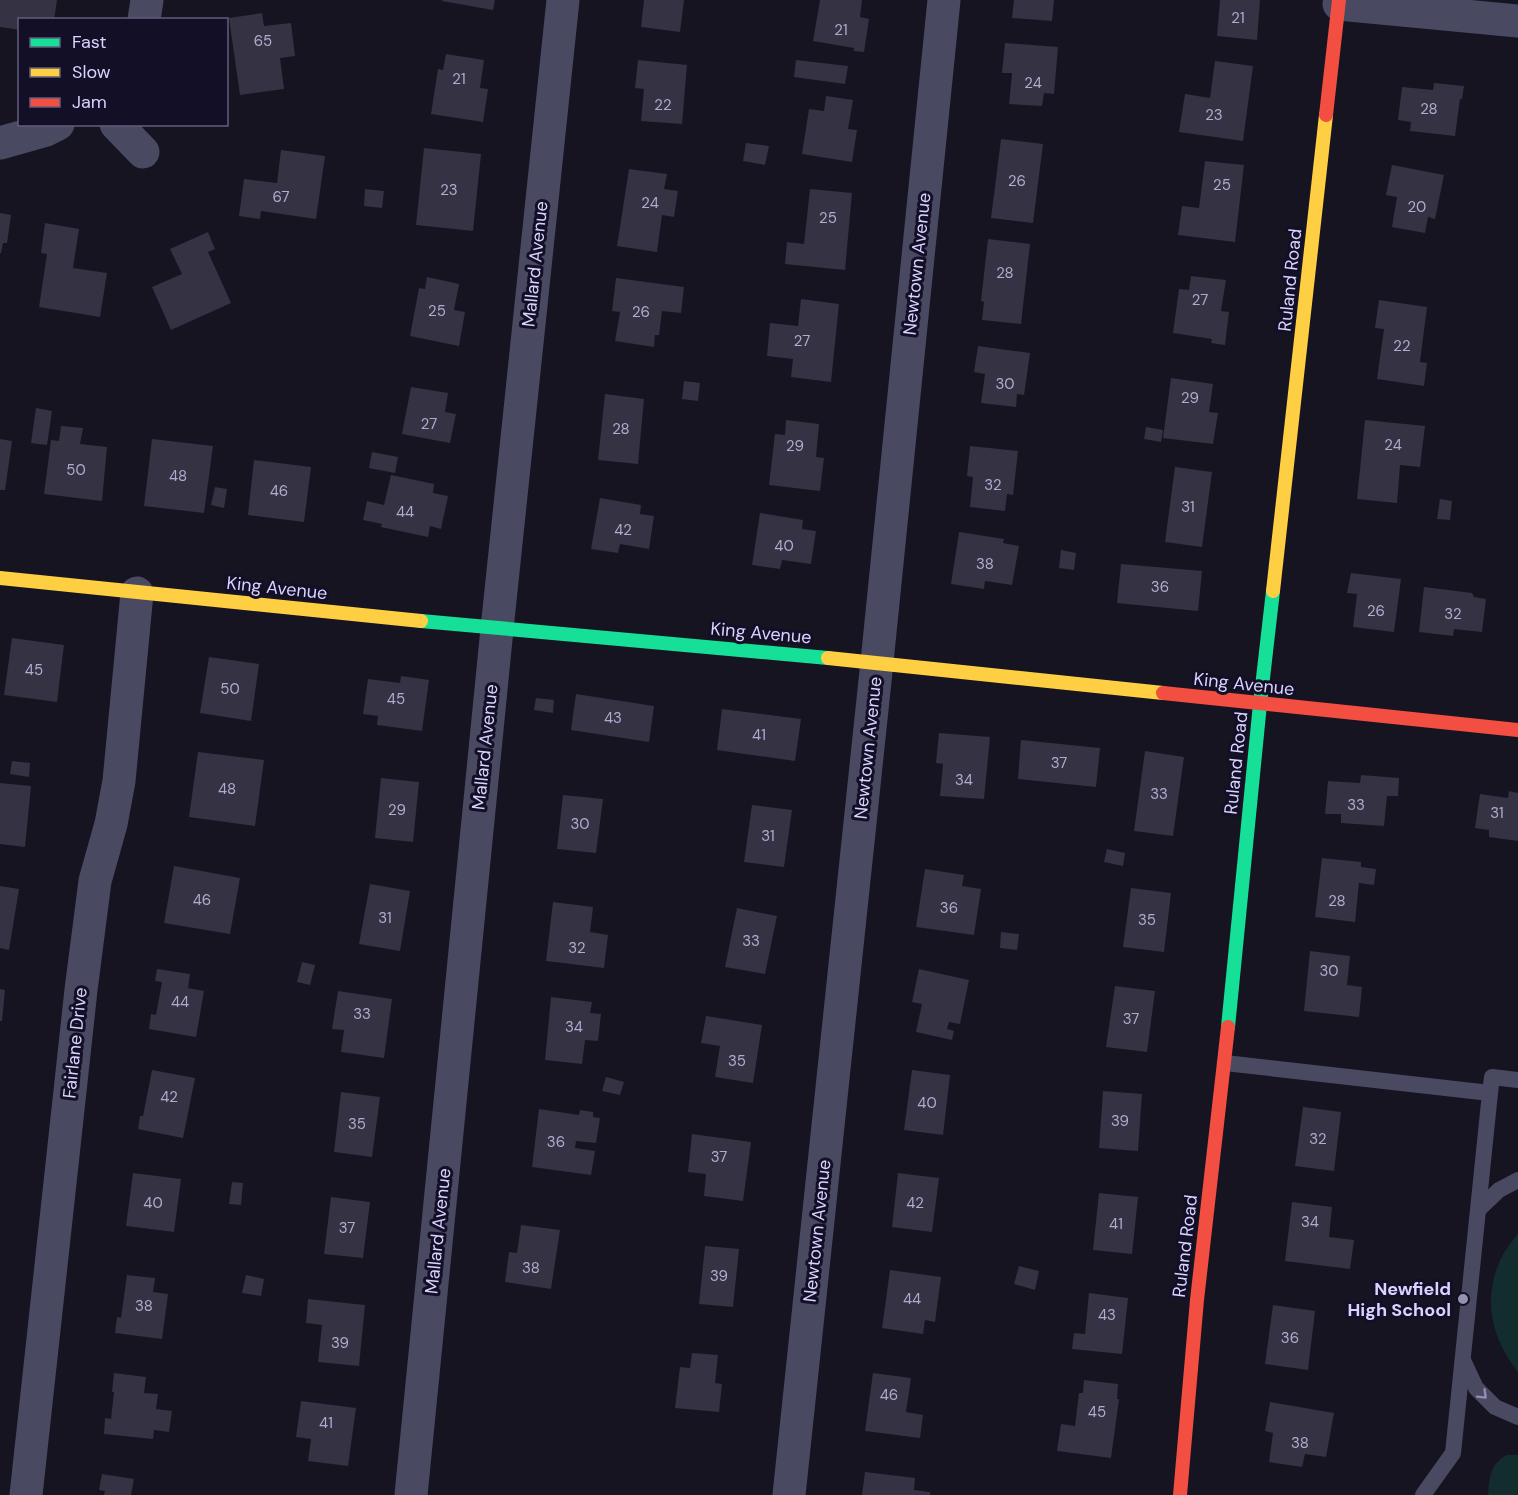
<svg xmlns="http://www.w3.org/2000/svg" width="1518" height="1495" viewBox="0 0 1518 1495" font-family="'DM Sans',sans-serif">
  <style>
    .green { fill: #132c2d }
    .building { fill: #343243 }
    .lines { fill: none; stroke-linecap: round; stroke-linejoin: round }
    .lane { stroke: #4a4962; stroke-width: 16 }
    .street { stroke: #4a4962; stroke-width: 33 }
    .fast { stroke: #16e098; stroke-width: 14 }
    .slow { stroke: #ffcf43; stroke-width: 14 }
    .jam { stroke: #f24e42; stroke-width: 14 }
    .oneway { stroke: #928eb0 }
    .poi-dot { fill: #9591b1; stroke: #130f26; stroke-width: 2 }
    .labels { text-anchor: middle; stroke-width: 6; stroke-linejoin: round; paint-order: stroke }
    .number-label { font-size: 15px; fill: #b0acd0 }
    .street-label { font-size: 18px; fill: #d9d4ff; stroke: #130f26 }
    .poi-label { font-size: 18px; font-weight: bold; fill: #d9d4ff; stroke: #130f26; text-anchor: end }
  </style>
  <rect width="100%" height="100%" fill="#161421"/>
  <g class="green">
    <path d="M1518,1234V1233V1372C1490,1337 1481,1294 1504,1253C1508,1246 1513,1240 1518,1234Z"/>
    <path d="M1507,1455H1518V1495H1488C1489,1478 1490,1464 1507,1455Z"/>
  </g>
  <g class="building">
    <polygon points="0,0 57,0 54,20 20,20 20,30 0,27"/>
    <polygon points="442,0 495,0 493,10 442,1"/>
    <polygon points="644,0 684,0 680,32 641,27"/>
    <polygon points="820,0 862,0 860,17 869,19 864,52 854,51 854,48 813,41"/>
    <polygon points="1014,0 1054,0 1052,21 1012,18"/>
    <polygon points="1220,0 1260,0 1257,40 1217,36"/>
    <polygon points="262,13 264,26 291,23 295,56 280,58 284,89 240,95 229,18"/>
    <polygon points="1005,43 1058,47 1054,94 1044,93 1042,106 1009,104 1012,73 1002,73"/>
    <polygon points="446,54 484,60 480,88 488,89 483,122 431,114 438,69 443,70"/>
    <polygon points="638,60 687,65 682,124 641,121 644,89 635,88"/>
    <polygon points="796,60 848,66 845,84 794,77"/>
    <polygon points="1215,61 1253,66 1243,141 1179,132 1185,94 1210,98"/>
    <polygon points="1434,83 1464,86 1462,99 1460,99 1455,136 1410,131 1411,122 1398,120 1402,87 1433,90"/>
    <polygon points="826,96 853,100 848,129 857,130 852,162 802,154 809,109 824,111"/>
    <polygon points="1001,139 1043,144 1033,223 991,218"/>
    <polygon points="746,143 769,146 765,165 743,161"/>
    <polygon points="424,148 481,154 473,231 416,225"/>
    <polygon points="281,150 325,156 316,219 261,211 260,219 239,216 244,179 277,183"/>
    <polygon points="1205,161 1244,165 1235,242 1178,235 1182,206 1199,208"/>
    <polygon points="1392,165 1444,175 1435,219 1428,217 1425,233 1392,227 1397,197 1386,195"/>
    <polygon points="629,169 667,174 664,189 678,191 674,217 662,215 657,252 617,246"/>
    <polygon points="365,189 384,191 382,208 364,206"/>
    <polygon points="810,189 852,193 845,270 785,264 787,242 804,244"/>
    <polygon points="0,213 11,215 7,243 3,243 1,253 0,253"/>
    <polygon points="45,223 79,229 73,268 107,273 100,317 39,307 47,254 41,253"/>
    <polygon points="208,232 215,249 208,252 231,303 171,330 152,287 182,274 170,249"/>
    <polygon points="988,239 1030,244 1021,324 982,320 984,302 981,301"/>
    <polygon points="1191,276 1226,280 1221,311 1229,312 1225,345 1211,343 1212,339 1173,333 1179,289 1189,290"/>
    <polygon points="427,277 459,284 454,310 465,312 459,346 410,336 419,288 425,289"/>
    <polygon points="616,278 684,287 681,313 662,311 659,335 655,335 654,347 615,341 620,312 612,311"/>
    <polygon points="801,299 839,304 831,382 791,377 793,359 767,356 770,323 798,326"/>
    <polygon points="1379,300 1427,307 1420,362 1427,363 1424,386 1377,379 1384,329 1375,328"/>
    <polygon points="978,346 1030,353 1024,395 1017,394 1016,407 981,403 985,374 974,372"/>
    <polygon points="1171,378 1213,384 1209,412 1218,413 1213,444 1163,438"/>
    <polygon points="684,381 700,383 698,401 682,399"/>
    <polygon points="411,387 448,393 445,412 456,414 450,443 402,434"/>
    <polygon points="605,394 644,399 638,464 598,460"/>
    <polygon points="36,408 52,411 47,445 31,443"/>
    <polygon points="786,420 819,424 816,457 824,458 820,491 769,485 775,434 785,435"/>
    <polygon points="1365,420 1425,426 1420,467 1400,465 1397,503 1357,499"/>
    <polygon points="61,426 83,428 80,444 107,447 102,501 44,494 51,440 59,441"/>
    <polygon points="1146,427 1163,430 1161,442 1144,439"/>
    <polygon points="0,439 12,441 5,490 0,490"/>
    <polygon points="152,439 213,446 204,513 144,506"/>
    <polygon points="970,446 1018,451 1013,495 1007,494 1005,511 970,507 973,477 967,476"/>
    <polygon points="372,452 398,457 395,473 369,468"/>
    <polygon points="254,460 311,467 304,522 248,515"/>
    <polygon points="1175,467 1212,472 1202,547 1165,542"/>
    <polygon points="391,475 434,484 433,493 448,496 441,529 430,526 428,537 381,527 382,524 363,520 367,501 384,505"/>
    <polygon points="215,487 227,489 224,508 211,505"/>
    <polygon points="600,498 641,505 640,514 654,516 649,549 620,544 618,553 591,549"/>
    <polygon points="1440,499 1452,501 1450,520 1437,519"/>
    <polygon points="760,513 803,520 802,529 816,531 811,564 782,560 780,569 752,565"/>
    <polygon points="959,532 1004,539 1003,543 1019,546 1012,585 985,581 984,589 951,584"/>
    <polygon points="1061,550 1076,553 1074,570 1059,568"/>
    <polygon points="1121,564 1202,571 1198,611 1117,603"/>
    <polygon points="1351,573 1401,579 1394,632 1353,627 1357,594 1347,593"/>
    <polygon points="1424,587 1472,593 1474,597 1486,599 1482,632 1454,629 1453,636 1419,632"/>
    <polygon points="12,638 64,645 57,702 4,695"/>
    <polygon points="209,657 259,664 251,721 200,713"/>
    <polygon points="401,676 429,680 422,731 377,725 378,716 363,714 368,679 400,683"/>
    <polygon points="576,694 654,706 649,742 571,730"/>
    <polygon points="536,698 554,700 553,713 534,710"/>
    <polygon points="722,709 801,719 795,761 717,750"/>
    <polygon points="939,733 990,737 984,799 940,796 943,764 936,763"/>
    <polygon points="1021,740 1100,748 1096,787 1018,779"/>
    <polygon points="1145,751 1184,757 1173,836 1134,831"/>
    <polygon points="198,752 264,760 255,826 189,817"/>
    <polygon points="12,761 30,763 29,777 10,774"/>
    <polygon points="1361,775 1399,778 1398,796 1387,796 1384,826 1341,823 1341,814 1325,814 1328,781 1360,783"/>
    <polygon points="381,778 419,782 413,842 375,838"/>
    <polygon points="0,783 31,786 25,847 0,844"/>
    <polygon points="1509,791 1518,793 1518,841 1489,837 1489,830 1475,828 1480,794 1508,798"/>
    <polygon points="563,795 603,799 596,853 557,849"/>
    <polygon points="752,805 792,810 784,867 744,862"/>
    <polygon points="1107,849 1125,853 1123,866 1104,862"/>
    <polygon points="1322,858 1361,862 1361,867 1376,869 1374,885 1359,883 1355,922 1315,917"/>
    <polygon points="174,866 240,878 230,934 164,923"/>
    <polygon points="925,869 964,875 962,886 981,889 974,935 916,927"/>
    <polygon points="370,884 410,891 400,951 359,944"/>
    <polygon points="0,886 19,889 9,950 0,948"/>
    <polygon points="1131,888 1171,893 1164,952 1123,947"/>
    <polygon points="553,902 593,907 590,932 608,935 604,968 546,961"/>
    <polygon points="737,908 777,916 765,974 725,967"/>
    <polygon points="1001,932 1019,934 1017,950 1000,948"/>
    <polygon points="1310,951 1350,956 1347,985 1362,987 1359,1017 1304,1011"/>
    <polygon points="302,962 315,965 310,985 297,982"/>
    <polygon points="157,969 190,974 188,988 204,991 196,1037 149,1029 151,1014 156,1015 162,982 155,981"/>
    <polygon points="919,969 969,980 960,1024 949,1022 947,1029 954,1031 952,1040 916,1032 922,1004 912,1002"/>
    <polygon points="1115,986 1155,991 1147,1052 1106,1047"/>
    <polygon points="0,989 5,990 2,1021 0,1021"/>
    <polygon points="338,991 392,999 384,1058 341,1052 344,1030 332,1029"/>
    <polygon points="551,997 592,1002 590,1013 601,1014 598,1041 585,1040 582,1064 545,1060"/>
    <polygon points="706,1016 762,1025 753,1083 715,1077 720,1046 701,1043"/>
    <polygon points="152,1070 195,1078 183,1138 138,1129 140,1116 143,1116"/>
    <polygon points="912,1070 950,1075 943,1135 904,1130"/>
    <polygon points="606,1077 624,1082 620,1095 602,1091"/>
    <polygon points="1103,1091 1142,1094 1138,1151 1099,1148"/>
    <polygon points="341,1092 380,1097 372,1157 334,1152"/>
    <polygon points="1303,1107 1341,1112 1334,1171 1295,1166"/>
    <polygon points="539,1109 579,1115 580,1110 593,1112 593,1117 600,1118 596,1143 576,1141 575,1148 595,1151 591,1175 532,1167"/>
    <polygon points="692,1134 751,1142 743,1201 704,1196 706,1174 688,1172"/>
    <polygon points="133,1173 181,1179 174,1232 126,1226"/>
    <polygon points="898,1173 939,1178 932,1232 892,1227"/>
    <polygon points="232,1182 243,1183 241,1205 229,1204"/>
    <polygon points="1099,1193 1138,1197 1132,1254 1093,1250"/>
    <polygon points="331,1197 370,1202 363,1258 324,1254"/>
    <polygon points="1292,1202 1332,1207 1329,1237 1354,1240 1350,1269 1285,1261"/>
    <polygon points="521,1225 560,1230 551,1289 505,1282 509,1252 517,1253"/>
    <polygon points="705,1246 739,1249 733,1307 699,1304"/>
    <polygon points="1019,1266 1039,1271 1035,1290 1014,1284"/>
    <polygon points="890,1270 941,1277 935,1322 925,1320 923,1334 882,1328"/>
    <polygon points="127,1275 155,1278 153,1292 168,1294 162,1339 115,1333 117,1317 121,1318"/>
    <polygon points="246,1275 264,1279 261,1296 242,1293"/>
    <polygon points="1089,1293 1128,1298 1122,1354 1072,1349 1074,1333 1085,1334"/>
    <polygon points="308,1299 365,1305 359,1366 318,1362 322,1325 306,1323"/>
    <polygon points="1273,1305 1315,1311 1308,1370 1265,1364"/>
    <polygon points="692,1353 718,1355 715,1383 722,1384 719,1412 675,1408 680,1367 690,1368"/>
    <polygon points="114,1373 146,1377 144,1393 158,1394 156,1409 172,1411 169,1432 154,1430 153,1439 104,1434 105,1418 111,1419 114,1392 112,1392"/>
    <polygon points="873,1373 911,1378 906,1412 923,1415 920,1438 865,1431"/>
    <polygon points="1084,1380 1118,1384 1117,1399 1119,1399 1111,1458 1057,1451 1061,1424 1075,1426 1079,1393 1083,1393"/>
    <polygon points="301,1401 356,1408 348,1466 308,1461 311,1439 296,1437"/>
    <polygon points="1270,1402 1334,1413 1326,1457 1305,1454 1302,1467 1269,1462 1273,1433 1265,1431"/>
    <polygon points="865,1472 915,1478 914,1490 930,1492 930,1495 862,1495"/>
    <polygon points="102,1474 134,1479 131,1495 104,1495 105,1491 99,1490"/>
  </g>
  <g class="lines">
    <g class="lane">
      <polyline points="1225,1063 1490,1093 1492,1077 1518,1080"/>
      <polyline points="1479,1209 1499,1190 1518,1180"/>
      <polyline points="1463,1360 1476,1388 1495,1407 1518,1417"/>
      <polyline points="1423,1495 1453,1453 1490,1093"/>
    </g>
    <g class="street">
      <polyline points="1339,4 1518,21"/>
      <polyline points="144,20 147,0"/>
      <polyline points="116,124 143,152"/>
      <polyline points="0,143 46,130 58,124"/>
      <polyline points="26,1495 81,990 95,881 111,824 119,781 137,593"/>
      <polyline points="411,1495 497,629 563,0"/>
      <polyline points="789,1495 877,662 944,0"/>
    </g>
    <g class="fast">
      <polyline points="421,621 828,658"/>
      <polyline points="1228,1027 1260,704 1273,591"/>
    </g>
    <g class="slow">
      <polyline points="0,578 421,621"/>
      <polyline points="1273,591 1326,115"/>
      <polyline points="828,658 1163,693"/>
    </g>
    <g class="jam">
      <polyline points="1326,115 1339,0"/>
      <polyline points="1163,693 1518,730"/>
      <polyline points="1180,1495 1197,1300 1228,1027"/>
    </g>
  </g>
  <defs><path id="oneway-chevron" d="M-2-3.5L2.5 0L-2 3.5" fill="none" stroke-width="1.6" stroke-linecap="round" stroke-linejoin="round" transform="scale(1.5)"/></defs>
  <use class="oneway" href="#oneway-chevron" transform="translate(1483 1395) rotate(45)"/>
  <circle class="poi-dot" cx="1463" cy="1299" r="6"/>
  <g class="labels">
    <g class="number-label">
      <text x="1238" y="23">21</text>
      <text x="841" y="35">21</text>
      <text x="263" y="46">65</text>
      <text x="459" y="84">21</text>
      <text x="1033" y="88">24</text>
      <text x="663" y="110">22</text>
      <text x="1429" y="114">28</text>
      <text x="1214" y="120">23</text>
      <text x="1017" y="186">26</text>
      <text x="1222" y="190">25</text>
      <text x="449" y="195">23</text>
      <text x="281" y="202">67</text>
      <text x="650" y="208">24</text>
      <text x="1417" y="212">20</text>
      <text x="828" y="223">25</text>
      <text x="1005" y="278">28</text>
      <text x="1200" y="305">27</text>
      <text x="437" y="316">25</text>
      <text x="641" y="317">26</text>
      <text x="802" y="346">27</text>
      <text x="1402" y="351">22</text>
      <text x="1005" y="389">30</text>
      <text x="1190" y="403">29</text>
      <text x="429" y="429">27</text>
      <text x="621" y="434">28</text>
      <text x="1393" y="450">24</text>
      <text x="795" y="451">29</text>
      <text x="76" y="475">50</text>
      <text x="178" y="481">48</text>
      <text x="993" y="490">32</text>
      <text x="279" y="496">46</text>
      <text x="1188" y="512">31</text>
      <text x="405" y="517">44</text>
      <text x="623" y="535">42</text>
      <text x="784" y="551">40</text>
      <text x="985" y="569">38</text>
      <text x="1160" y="592">36</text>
      <text x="1376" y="616">26</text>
      <text x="1453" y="619">32</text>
      <text x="34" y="675">45</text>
      <text x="230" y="694">50</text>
      <text x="396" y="704">45</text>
      <text x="613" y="723">43</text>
      <text x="759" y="740">41</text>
      <text x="1059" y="768">37</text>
      <text x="964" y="785">34</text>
      <text x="227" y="794">48</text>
      <text x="1159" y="799">33</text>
      <text x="1356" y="810">33</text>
      <text x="397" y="815">29</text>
      <text x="1497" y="818">31</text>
      <text x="580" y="829">30</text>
      <text x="768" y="841">31</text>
      <text x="202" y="905">46</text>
      <text x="1337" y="906">28</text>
      <text x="949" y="913">36</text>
      <text x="385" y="923">31</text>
      <text x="1147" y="925">35</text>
      <text x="751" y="946">33</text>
      <text x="577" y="953">32</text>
      <text x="1329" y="976">30</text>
      <text x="180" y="1007">44</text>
      <text x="362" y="1019">33</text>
      <text x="1131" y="1024">37</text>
      <text x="574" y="1032">34</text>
      <text x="737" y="1066">35</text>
      <text x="169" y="1102">42</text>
      <text x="927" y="1108">40</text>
      <text x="1120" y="1126">39</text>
      <text x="357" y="1129">35</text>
      <text x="1318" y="1144">32</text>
      <text x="556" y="1147">36</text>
      <text x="719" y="1162">37</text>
      <text x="153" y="1208">40</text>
      <text x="915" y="1208">42</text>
      <text x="1310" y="1227">34</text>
      <text x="1116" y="1229">41</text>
      <text x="347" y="1233">37</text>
      <text x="531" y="1273">38</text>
      <text x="719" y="1281">39</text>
      <text x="912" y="1304">44</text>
      <text x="144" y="1311">38</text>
      <text x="1107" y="1320">43</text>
      <text x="1290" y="1343">36</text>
      <text x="340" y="1348">39</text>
      <text x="889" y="1400">46</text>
      <text x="1097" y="1417">45</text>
      <text x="326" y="1428">41</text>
      <text x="1300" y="1448">38</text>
    </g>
    <g class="street-label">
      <text transform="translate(535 264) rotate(-84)" y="6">Mallard Avenue</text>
      <text transform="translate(917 264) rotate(-84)" y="6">Newtown Avenue</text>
      <text transform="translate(1290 280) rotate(-84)" y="6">Ruland Road</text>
      <text transform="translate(277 588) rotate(6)" y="6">King Avenue</text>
      <text transform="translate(761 633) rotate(5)" y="6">King Avenue</text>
      <text transform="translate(1244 684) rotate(6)" y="6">King Avenue</text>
      <text transform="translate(485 747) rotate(-84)" y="6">Mallard Avenue</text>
      <text transform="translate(868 748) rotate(-84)" y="6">Newtown Avenue</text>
      <text transform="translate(1236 763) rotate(-84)" y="6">Ruland Road</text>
      <text transform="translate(75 1043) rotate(-84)" y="6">Fairlane Drive</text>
      <text transform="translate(438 1231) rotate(-84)" y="6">Mallard Avenue</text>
      <text transform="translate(817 1231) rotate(-84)" y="6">Newtown Avenue</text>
      <text transform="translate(1185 1246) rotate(-83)" y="6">Ruland Road</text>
    </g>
    <g class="poi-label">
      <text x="1451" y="1295">Newfield<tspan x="1451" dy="21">High School</tspan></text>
    </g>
  </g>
  <rect x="18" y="18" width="210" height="108" fill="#130f26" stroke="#625e7d" stroke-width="1.5"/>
  <rect x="30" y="38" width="30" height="9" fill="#16e098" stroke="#625e7d" stroke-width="1.5"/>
  <text x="72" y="48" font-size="18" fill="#d9d4ff">Fast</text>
  <rect x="30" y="68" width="30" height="9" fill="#ffcf43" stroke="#625e7d" stroke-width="1.5"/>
  <text x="72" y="78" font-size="18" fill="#d9d4ff">Slow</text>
  <rect x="30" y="98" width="30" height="9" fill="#f24e42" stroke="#625e7d" stroke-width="1.5"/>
  <text x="72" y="108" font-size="18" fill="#d9d4ff">Jam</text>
</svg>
